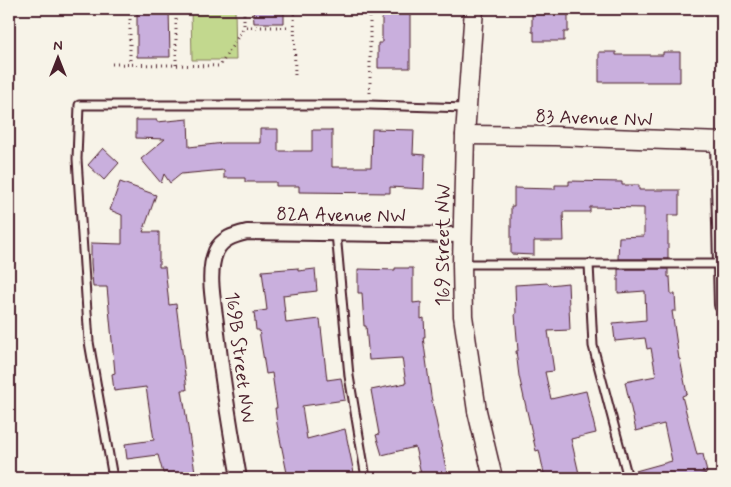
<svg xmlns="http://www.w3.org/2000/svg" width="731" height="487" viewBox="0 0 731 487" font-family="Mynerve,sans-serif">
  <style>
    .green { fill: #c2d88e; stroke: #867c5c }
    .building { fill: #c9afdd; stroke: #4a1f2b }
    .lines { fill: none; stroke-linecap: round; stroke-linejoin: round }
    .service-casing { stroke: #4a1f2b; stroke-width: 11 }
    .minor-casing { stroke: #4a1f2b; stroke-width: 18 }
    .tertiary-casing { stroke: #4a1f2b; stroke-width: 21 }
    .path { stroke: #4a1f2b; stroke-width: 3; stroke-dasharray: 1 4; stroke-linecap: butt }
    .service { stroke: #f7f3e8; stroke-width: 7 }
    .minor { stroke: #f7f3e8; stroke-width: 14 }
    .tertiary { stroke: #f7f3e8; stroke-width: 18 }
    .labels { text-anchor: middle; stroke-width: 4.5; stroke-linejoin: round; paint-order: stroke }
    .street-label { font-size: 19px; fill: #4a1f2b; stroke: #f7f3e8 }
  </style>
  <rect width="100%" height="100%" fill="#f7f3e8"/>
  <filter id="ink" filterUnits="userSpaceOnUse"><feTurbulence type="fractalNoise" baseFrequency=".02" numOctaves="2"/><feDisplacementMap in="SourceGraphic" scale="10" xChannelSelector="R" yChannelSelector="G"/><feConvolveMatrix kernelMatrix="1 2 1 2 8 2 1 2 1" color-interpolation-filters="sRGB"/></filter>
  <g filter="url(#ink)">
    <polygon class="green" points="191,9 235,9 236,60 192,60"/>
    <g class="building">
      <polygon points="137,9 169,9 170,57 137,57"/>
      <polygon points="253,9 284,9 284,23 254,23"/>
      <polygon points="382,9 410,9 410,68 378,68 378,43 382,43"/>
      <polygon points="534,9 565,9 565,11 568,11 568,32 564,32 564,41 534,41 534,32 532,32 532,10 534,10"/>
      <polygon points="599,52 616,52 616,55 663,55 663,52 680,52 680,82 599,82"/>
      <polygon points="188,119 189,147 224,143 260,143 260,129 278,129 278,151 312,151 312,130 332,130 332,167 371,167 372,129 414,130 413,154 425,155 424,189 390,187 390,193 299,192 299,186 276,186 276,182 245,182 245,178 224,178 224,170 181,174 170,183 164,174 161,183 141,159 165,139 136,138 136,120 157,120 157,122"/>
      <polygon points="103,148 119,163 104,180 88,165"/>
      <polygon points="569,181 622,182 622,185 639,185 639,190 679,190 679,215 668,215 668,259 618,259 619,237 644,236 644,208 590,207 590,212 563,212 564,241 534,241 534,255 511,254 511,206 514,206 514,188 555,189 555,185 569,185"/>
      <polygon points="120,182 156,195 143,232 159,232 159,267 165,267 169,305 176,304 187,390 182,390 196,478 168,478 167,472 163,473 158,455 127,459 125,444 154,440 146,387 114,391 112,374 115,373 107,287 93,287 91,263 91,243 122,244 122,215 110,210"/>
      <polygon points="298,268 298,271 315,269 317,291 283,295 286,323 320,319 327,380 341,378 345,400 302,406 307,439 345,429 355,478 288,478 277,424 275,408 277,408 272,373 266,374 259,330 256,330 254,312 267,310 262,271"/>
      <polygon points="395,268 413,268 413,303 421,302 421,319 424,318 425,337 423,337 431,396 448,478 422,478 415,447 382,455 376,435 379,434 371,390 406,383 402,358 369,360 366,326 364,326 362,293 358,293 358,269 395,270"/>
      <polygon points="618,269 668,269 668,277 670,277 671,294 675,294 676,311 672,311 679,359 680,359 687,394 682,396 697,455 703,454 707,473 700,475 702,478 633,478 632,472 672,461 664,424 636,431 625,382 656,376 651,348 647,349 645,338 615,341 613,323 646,320 645,291 618,293"/>
      <polygon points="548,283 549,285 568,283 569,306 570,330 548,331 554,371 545,372 551,399 586,391 596,433 571,439 580,478 545,478 539,450 536,451 519,376 516,351 518,351 515,314 516,314 515,285"/>
    </g>
    <g class="lines">
      <defs>
        <g id="service">
          <polyline points="336,233 349,376 366,478"/>
          <polyline points="462,264 721,264"/>
          <polyline points="589,264 593,346 628,478"/>
          <polyline points="113,478 89,342 77,159 79,105 370,105 466,108"/>
        </g>
        <g id="minor">
          <polyline points="718,142 722,305"/>
          <path d="M239,478C230,427 221,375 216,323C213,300 207,272 216,251C222,238 235,235 247,232L462,235"/>
        </g>
        <g id="tertiary">
          <polyline points="474,9 465,135 462,264 463,316 477,411 493,478"/>
          <polyline points="465,135 555,136 722,142"/>
        </g>
      </defs>
      <use href="#service" class="service-casing"/>
      <use href="#minor" class="minor-casing"/>
      <use href="#tertiary" class="tertiary-casing"/>
      <g class="path">
        <polyline points="130,9 130,64"/>
        <polyline points="176,9 176,65"/>
        <polyline points="244,9 244,27 294,27"/>
        <polyline points="294,9 295,78"/>
        <polyline points="112,64 220,66 244,27"/>
        <polyline points="370,93 370,9"/>
      </g>
      <use href="#service" class="service"/>
      <use href="#minor" class="minor"/>
      <use href="#tertiary" class="tertiary"/>
    </g>
  </g>
  <g class="labels">
    <g class="street-label">
      <text transform="translate(594 117) rotate(2)" y="7">83 Avenue NW</text>
      <text transform="translate(341 214) rotate(1)" y="7">82A Avenue NW</text>
      <text transform="translate(442 245) rotate(-90)" y="7">169 Street NW</text>
      <text transform="translate(241 357) rotate(83)" y="7">169B Street NW</text>
    </g>
  </g>
  <rect width="731" height="487" fill="none" stroke="#f7f3e8" stroke-width="30"/>
  <rect x="15" y="15" width="701" height="457" fill="none" stroke="#4a1f2b" stroke-width="2" filter="url(#ink)"/>
  <g transform="translate(58 58)" stroke="#f7f3e8" stroke-width="4" paint-order="stroke">
  <path d="M0-4L9 19L0 12L-9 19Z" fill="#4a1f2b"/>
  <text y="-8" font-size="14" font-weight="bold" text-anchor="middle" fill="#4a1f2b">N</text>
  </g>
</svg>
